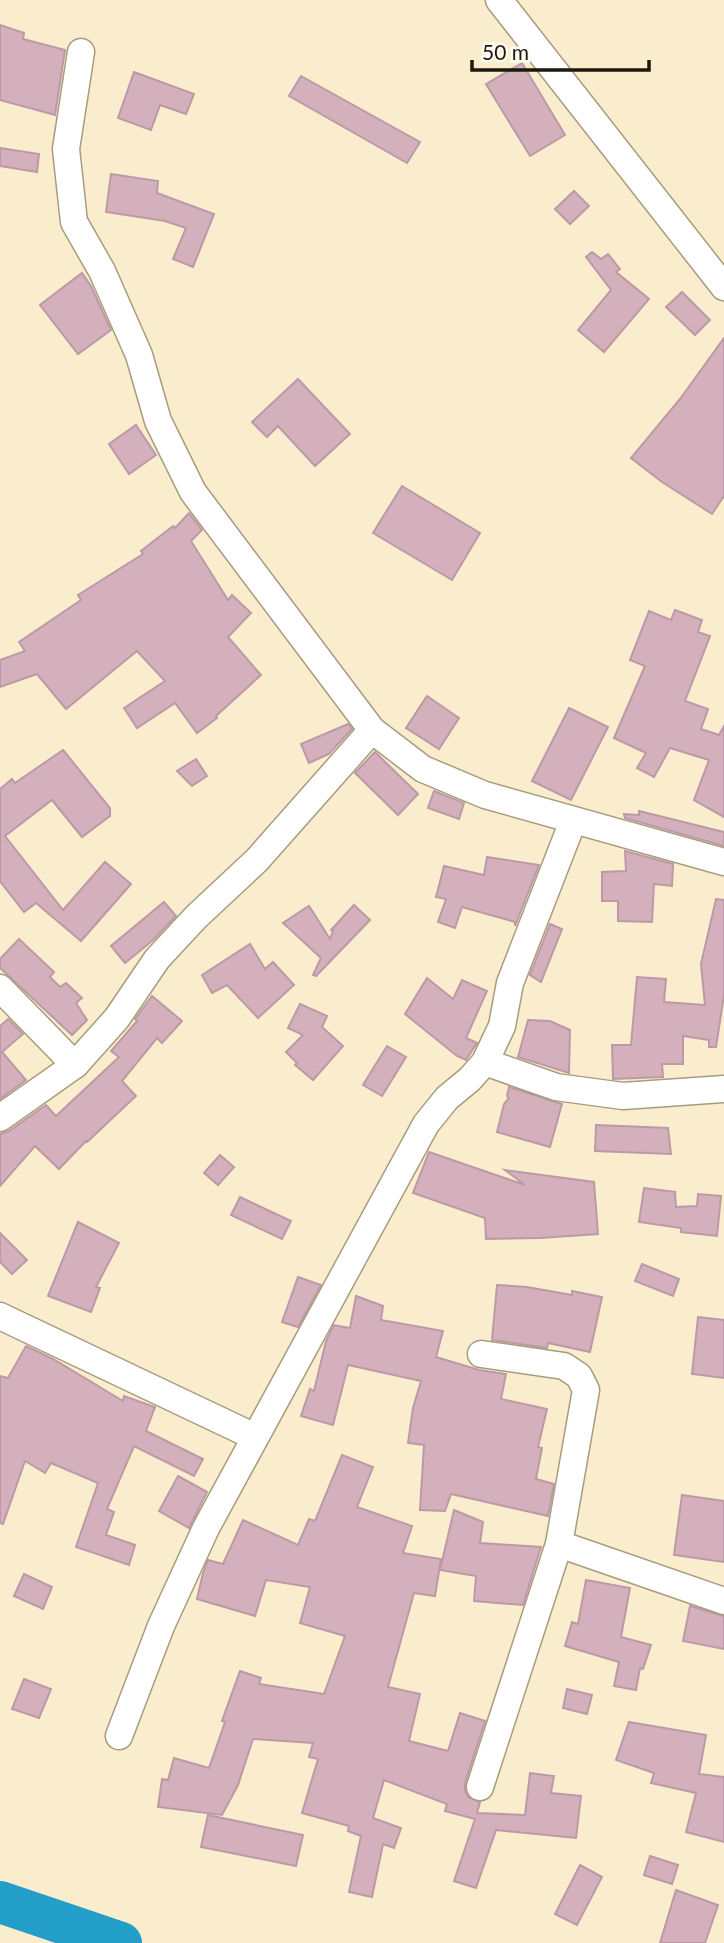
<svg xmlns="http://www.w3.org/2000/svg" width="724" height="1943" viewBox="0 0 724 1943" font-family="Lato,sans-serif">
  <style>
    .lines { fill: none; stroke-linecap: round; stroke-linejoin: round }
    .river { stroke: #239ec9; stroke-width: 42 }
    .building { fill: #d4b0bd; stroke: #bc99a6; stroke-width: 2 }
    .minor-casing { stroke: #a89c7e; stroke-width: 29 }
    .minor { stroke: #fff; stroke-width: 26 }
  </style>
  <rect width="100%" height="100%" fill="#faedcd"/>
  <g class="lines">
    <polyline class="river" points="0,1902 121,1943"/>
  </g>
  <g class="building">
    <polygon points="0,25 24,33 23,39 65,50 55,115 0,100"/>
    <polygon points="522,63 565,135 530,156 486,84"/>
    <polygon points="134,72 194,94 186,114 160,105 151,130 118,118"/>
    <polygon points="301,76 420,142 407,163 289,96"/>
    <polygon points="0,148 39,154 37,172 0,166"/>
    <polygon points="111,174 158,181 157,193 214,214 193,267 173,259 186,228 165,221 106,212"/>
    <polygon points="574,191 589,206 570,224 555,209"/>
    <polygon points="592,252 601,259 608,254 620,269 616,272 649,299 604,352 578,330 611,290 586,257"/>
    <polygon points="82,273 91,286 111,330 78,354 40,305"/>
    <polygon points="682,292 710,320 695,335 666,307"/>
    <polygon points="724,338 724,496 712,514 662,482 631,458 680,399"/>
    <polygon points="298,379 350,434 315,466 278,426 267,437 252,422"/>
    <polygon points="136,425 156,455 129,474 109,444"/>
    <polygon points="402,486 480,533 452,580 373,533"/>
    <polygon points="189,513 202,530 191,541 228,600 232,595 251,613 228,637 261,675 216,716 217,718 197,733 175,703 137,728 124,708 165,681 137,651 66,709 37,674 0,687 0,660 25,651 19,642 81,600 78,595 143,554 141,551 173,526 175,528"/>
    <polygon points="675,610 702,620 698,632 710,636 685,701 708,709 701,729 719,735 724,726 724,817 694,800 709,760 670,748 654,777 637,768 646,753 614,738 645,666 630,660 649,611 671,620"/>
    <polygon points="427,696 459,718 439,749 406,728"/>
    <polygon points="569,708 608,727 571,800 532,781"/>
    <polygon points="348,724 352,729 329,754 309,763 301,744"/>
    <polygon points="63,750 110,808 110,816 82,837 52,800 5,836 63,910 105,862 131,884 81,941 36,903 24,912 0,881 0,789 12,779 15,783"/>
    <polygon points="375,752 418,794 398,815 355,773"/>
    <polygon points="196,759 207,776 192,786 177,771"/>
    <polygon points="434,791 464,803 459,819 428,808"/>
    <polygon points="639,811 724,832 724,846 625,818 624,814 639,815"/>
    <polygon points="625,851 673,864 672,886 654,884 652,922 618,921 618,901 602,901 602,872 626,871"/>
    <polygon points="487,857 539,865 515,926 515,922 462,907 455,928 438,922 446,899 436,897 444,866 484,875"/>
    <polygon points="716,899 724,900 724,995 716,1047 709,1047 709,1040 683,1036 683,1064 662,1064 663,1077 613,1079 612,1045 631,1045 637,977 666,979 664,1002 705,1005 701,964"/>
    <polygon points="164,902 176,916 153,940 125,963 111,946"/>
    <polygon points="354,905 370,920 316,976 313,975 321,958 283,923 309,906 330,939 333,931 331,930"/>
    <polygon points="550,924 562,929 541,982 530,975"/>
    <polygon points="19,939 54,972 50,977 60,987 66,983 82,998 76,1003 87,1020 72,1035 0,968 0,959"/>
    <polygon points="250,944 265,969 273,962 294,985 258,1018 227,985 212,993 202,975"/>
    <polygon points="427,978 453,999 462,980 487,991 466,1038 477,1043 466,1060 457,1056 405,1014"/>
    <polygon points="152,996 182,1021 162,1043 157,1038 122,1081 136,1096 87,1142 86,1141 59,1169 35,1146 0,1186 0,1134 9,1131 46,1105 56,1116 119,1057 111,1051 137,1021 135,1019"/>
    <polygon points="300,1004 327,1016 322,1027 343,1046 313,1080 295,1065 297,1063 286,1052 303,1035 288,1028"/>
    <polygon points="8,1019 23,1034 2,1052 26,1080 0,1099 0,1026"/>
    <polygon points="528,1020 550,1021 570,1030 569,1073 518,1057"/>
    <polygon points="387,1046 406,1057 382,1096 363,1085"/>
    <polygon points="509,1087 562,1104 550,1147 497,1132 504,1104 509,1098 507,1096"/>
    <polygon points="596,1125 668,1128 671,1154 595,1151"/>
    <polygon points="429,1152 525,1185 505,1170 594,1182 598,1234 540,1238 486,1239 485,1218 413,1193"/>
    <polygon points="220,1155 234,1167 218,1185 204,1173"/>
    <polygon points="644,1188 675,1192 676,1207 697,1206 698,1194 721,1196 717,1236 681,1232 681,1228 639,1222"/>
    <polygon points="240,1197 291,1221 282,1239 231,1215"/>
    <polygon points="78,1222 119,1243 96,1287 100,1288 91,1312 48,1296"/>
    <polygon points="0,1233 27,1260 12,1274 0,1262"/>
    <polygon points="642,1264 679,1279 673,1296 635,1281"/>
    <polygon points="298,1277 321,1285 298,1327 282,1322"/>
    <polygon points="497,1285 527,1287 572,1295 572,1291 602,1297 590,1352 548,1343 547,1348 492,1340"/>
    <polygon points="356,1296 383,1306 381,1320 443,1331 436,1357 479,1370 506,1374 501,1399 547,1409 538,1447 542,1448 536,1479 554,1484 548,1516 451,1494 445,1511 420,1510 424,1445 408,1443 413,1408 421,1381 348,1365 333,1425 301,1416 310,1389 314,1391 326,1341 334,1325 350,1328"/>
    <polygon points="698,1317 724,1320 724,1378 692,1374"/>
    <polygon points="26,1346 53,1359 123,1401 124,1396 155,1407 146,1431 203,1459 194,1476 134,1446 107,1509 114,1512 106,1535 135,1545 129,1565 76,1547 98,1483 51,1463 45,1473 25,1461 3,1524 0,1523 0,1376 8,1378"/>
    <polygon points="342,1455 373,1467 357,1507 412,1526 403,1553 441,1559 435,1596 414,1593 388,1687 420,1694 409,1741 448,1751 460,1713 485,1721 465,1783 465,1791 468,1797 480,1802 477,1813 525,1815 530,1773 554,1776 551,1793 581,1796 576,1838 496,1830 476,1888 454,1881 475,1819 445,1811 447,1804 384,1780 373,1818 401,1828 394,1848 383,1844 372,1897 349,1892 361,1836 348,1831 349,1826 302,1813 318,1759 309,1757 313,1743 253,1739 238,1785 222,1815 158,1807 162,1779 168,1780 174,1758 209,1768 225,1722 222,1721 240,1671 261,1678 259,1684 324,1694 345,1636 300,1623 310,1587 266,1580 255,1616 197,1599 203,1573 208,1560 223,1564 243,1520 298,1545 309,1519 315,1521"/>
    <polygon points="178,1476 207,1492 189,1528 159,1511"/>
    <polygon points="682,1495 724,1501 724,1562 674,1555"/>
    <polygon points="454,1510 483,1522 480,1543 541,1547 523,1605 474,1601 476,1576 440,1570"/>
    <polygon points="24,1574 52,1587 43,1609 14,1596"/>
    <polygon points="586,1580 630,1588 621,1637 651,1645 643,1669 640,1668 636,1690 614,1686 619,1662 565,1646 572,1622 578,1624"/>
    <polygon points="690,1606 724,1616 724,1649 683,1641"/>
    <polygon points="24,1679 51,1689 39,1718 12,1709"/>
    <polygon points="567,1689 592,1695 587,1714 563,1708"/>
    <polygon points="629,1722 706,1735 699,1774 724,1777 724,1842 686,1832 696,1793 651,1783 654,1773 616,1760"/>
    <polygon points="208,1815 303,1835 296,1866 201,1847"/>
    <polygon points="650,1856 678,1865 672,1884 644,1875"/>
    <polygon points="580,1865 602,1877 577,1925 555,1914"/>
    <polygon points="676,1890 718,1905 705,1943 660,1943"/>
  </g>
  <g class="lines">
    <defs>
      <g id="minor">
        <polyline points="499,0 724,287"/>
        <polyline points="81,52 66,149 74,222 102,271 139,355 158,421 193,492 372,730 423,769 485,795 724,862"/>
        <polyline points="0,988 75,1065"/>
        <polyline points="485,1062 556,1087 623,1096 724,1089"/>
        <polyline points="0,1118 75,1065 117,1018 157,959 196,917 257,860 372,730"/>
        <polyline points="0,1316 255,1437"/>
        <polyline points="559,1544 724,1601"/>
        <polyline points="119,1736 161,1626 206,1528 426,1124 447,1098 470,1079 485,1062 502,1026 510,983 573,821"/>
        <polyline points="480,1787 559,1544 586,1390 579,1376 564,1366 481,1354"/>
      </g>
    </defs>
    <use href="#minor" class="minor-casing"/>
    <use href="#minor" class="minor"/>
  </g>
  <path d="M472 60v10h177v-10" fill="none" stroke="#1d180d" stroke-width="3.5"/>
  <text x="482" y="60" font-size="21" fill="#1d180d" stroke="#fefbf5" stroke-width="5" paint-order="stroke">50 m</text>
</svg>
